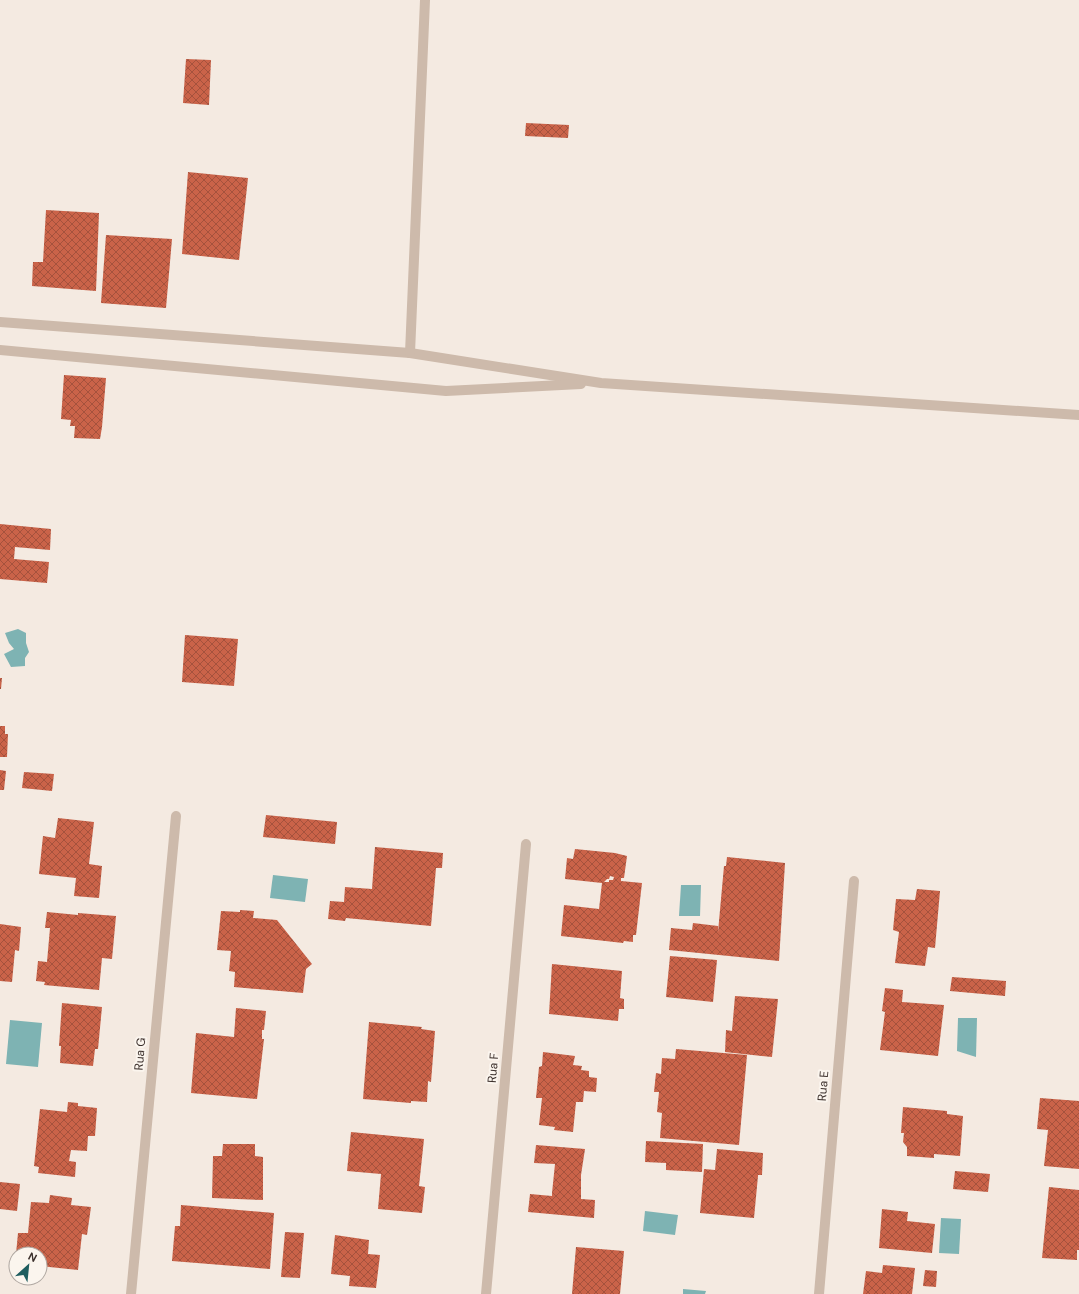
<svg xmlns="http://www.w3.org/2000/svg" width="1079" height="1294" viewBox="0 0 1079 1294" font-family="'DM Sans',sans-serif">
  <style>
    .water { fill: #7eb3b3 }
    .building { fill: url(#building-cross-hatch); fill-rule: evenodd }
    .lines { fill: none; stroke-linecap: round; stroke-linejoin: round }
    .minor { stroke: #cdbaab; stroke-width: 10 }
    .labels { text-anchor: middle; stroke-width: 4; stroke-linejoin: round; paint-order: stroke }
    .street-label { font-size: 12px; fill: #3b2f2b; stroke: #fbf5ee }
  </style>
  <defs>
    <pattern id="building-cross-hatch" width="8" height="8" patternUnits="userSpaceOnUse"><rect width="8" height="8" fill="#ca6349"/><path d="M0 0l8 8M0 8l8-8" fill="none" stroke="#a5523d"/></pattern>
  </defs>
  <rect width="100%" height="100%" fill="#f4eae1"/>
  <g class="water">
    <polygon points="18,629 26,633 26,643 29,652 25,658 25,666 11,667 4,654 14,649 9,643 5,633"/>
    <polygon points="273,875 308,879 305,902 270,898"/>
    <polygon points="681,885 701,885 700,916 679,916"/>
    <polygon points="958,1018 977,1018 976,1057 957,1051"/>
    <polygon points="10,1020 42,1023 38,1067 6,1064"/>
    <polygon points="645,1211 678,1215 675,1235 643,1231"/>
    <polygon points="941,1218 961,1219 959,1254 939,1253"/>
    <polygon points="683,1289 706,1291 705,1294 683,1294"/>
  </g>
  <g class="building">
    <polygon points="186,59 211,60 209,105 183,103"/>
    <polygon points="526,123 569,125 568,138 525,136"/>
    <polygon points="188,172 248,178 239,260 182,254"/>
    <polygon points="46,210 99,213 96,291 32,286 33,262 43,262"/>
    <polygon points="106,235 172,239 166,308 101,303"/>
    <polygon points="64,375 106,378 102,427 100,439 74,438 75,426 70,426 71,420 61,419"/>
    <polygon points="0,524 51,529 50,550 15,547 14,559 49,562 47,583 0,579"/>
    <polygon points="185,635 238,639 234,686 182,682"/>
    <polygon points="0,678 2,678 1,689 0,689"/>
    <polygon points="0,726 5,726 5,734 8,734 7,757 0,757"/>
    <polygon points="0,770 6,771 4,790 0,790"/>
    <polygon points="24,772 54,774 52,791 22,788"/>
    <polygon points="266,815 337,822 335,844 263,837"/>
    <polygon points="58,818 94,822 89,864 102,866 99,898 74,896 76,878 39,874 43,836 55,838"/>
    <polygon points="375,847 443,853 442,868 436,868 431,926 346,918 345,921 328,919 330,901 344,902 345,887 372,889"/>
    <path d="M575,849L615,853L627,856L624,878H621V881L642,883L636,935H633V942L624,941L623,943L561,936L564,905L599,909L602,883L565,879L567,858L573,859ZM610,876L614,877L613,880H609V882H604L607,879H609Z"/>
    <polygon points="727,857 785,863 779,961 669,950 671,928 692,930 693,923 718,926 718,932 724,866 726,866"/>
    <polygon points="917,889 940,891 935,948 928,947 925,966 895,963 899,932 893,930 896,899 915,900"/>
    <polygon points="240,910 254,911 253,918 277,920 312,964 306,969 303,993 234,987 235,972 229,971 231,951 217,950 221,911 240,912"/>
    <polygon points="47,912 78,915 78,913 116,916 112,959 102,958 99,990 44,985 45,982 36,981 38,961 47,962 50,928 45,928"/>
    <polygon points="0,924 21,927 19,951 15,950 12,982 0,981"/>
    <polygon points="670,956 717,960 713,1002 666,997"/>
    <polygon points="552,964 622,971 620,998 624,999 624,1009 619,1009 618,1021 549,1014"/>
    <polygon points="952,977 1006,981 1005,996 950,991"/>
    <polygon points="885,988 903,990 902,1002 944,1005 938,1056 880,1050 885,1012 882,1011"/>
    <polygon points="735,996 778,999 772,1057 725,1052 726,1030 732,1031"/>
    <polygon points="62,1003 102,1007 98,1049 95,1049 93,1066 60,1063 61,1046 59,1046"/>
    <polygon points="236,1008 266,1011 264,1030 262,1030 262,1039 264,1039 257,1099 191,1093 196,1033 234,1037"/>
    <polygon points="369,1022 422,1027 421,1029 435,1031 431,1082 428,1081 427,1102 411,1101 411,1103 363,1099"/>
    <polygon points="676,1049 747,1055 739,1145 660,1138 662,1113 657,1112 659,1092 654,1092 656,1073 661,1074 662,1058 675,1059"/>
    <polygon points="543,1052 575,1056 573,1065 582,1066 581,1070 589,1071 589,1077 597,1078 596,1092 584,1091 583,1102 576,1102 573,1132 554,1130 555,1127 539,1125 542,1098 536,1098 539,1067 542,1066"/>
    <polygon points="1040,1098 1079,1101 1079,1169 1044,1166 1048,1130 1037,1129"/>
    <polygon points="68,1102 78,1103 78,1106 97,1108 95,1136 88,1136 87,1151 71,1150 69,1161 76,1162 75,1177 38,1173 39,1167 34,1166 40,1109 67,1112"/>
    <polygon points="903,1107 947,1111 947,1114 963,1116 960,1156 934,1154 934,1158 907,1156 907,1147 903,1142 904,1133 901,1133"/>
    <polygon points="351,1132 424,1139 419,1186 425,1187 422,1213 378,1209 381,1174 347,1171"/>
    <polygon points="646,1141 703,1144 702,1172 666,1170 666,1163 645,1162"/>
    <polygon points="223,1144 255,1144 255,1156 263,1157 263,1200 212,1198 213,1156 222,1156"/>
    <polygon points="536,1145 585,1149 581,1175 581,1199 595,1200 594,1218 528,1212 530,1194 552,1196 552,1193 555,1164 534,1163"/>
    <polygon points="717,1149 763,1153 762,1175 758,1175 758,1176 754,1218 700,1213 704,1169 715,1170"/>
    <polygon points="955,1171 990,1174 988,1192 953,1189"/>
    <polygon points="0,1182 20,1184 17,1211 0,1209"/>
    <polygon points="1049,1187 1079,1190 1079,1250 1077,1250 1077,1260 1042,1258"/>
    <polygon points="50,1195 72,1198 71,1205 91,1207 87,1235 82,1234 78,1270 40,1266 40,1254 16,1254 18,1233 28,1233 31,1202 49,1203"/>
    <polygon points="181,1205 274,1213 270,1269 172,1261 175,1226 180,1226"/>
    <polygon points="882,1209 908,1212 907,1221 935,1224 932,1253 879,1248"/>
    <polygon points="285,1232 304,1233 300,1278 281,1277"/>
    <polygon points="335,1235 369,1240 368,1254 380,1255 376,1288 349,1286 350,1276 331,1274"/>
    <polygon points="576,1247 624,1251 620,1294 572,1294"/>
    <polygon points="883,1265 915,1268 912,1294 863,1294 866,1271 882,1273"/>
    <polygon points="925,1270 937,1271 936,1287 923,1286"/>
  </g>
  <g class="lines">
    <g class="minor">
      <polyline points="0,322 410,353 601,383 1079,415"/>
      <polyline points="0,350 446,391 581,384"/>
      <polyline points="410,353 425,0"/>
      <polyline points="131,1294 176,816"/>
      <polyline points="486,1294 526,844"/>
      <polyline points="819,1294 854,881"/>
    </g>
  </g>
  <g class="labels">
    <g class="street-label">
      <text transform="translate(140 1054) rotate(-85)" y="4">Rua G</text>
      <text transform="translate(493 1068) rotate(-85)" y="4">Rua F</text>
      <text transform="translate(823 1086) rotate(-85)" y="4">Rua E</text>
    </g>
  </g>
  <g transform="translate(28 1266) rotate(27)"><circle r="19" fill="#fbf5ee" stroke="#aea6a0"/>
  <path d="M0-3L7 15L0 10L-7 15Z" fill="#1e5d5f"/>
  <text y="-6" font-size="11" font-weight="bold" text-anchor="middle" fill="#3b2f2b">N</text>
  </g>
</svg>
